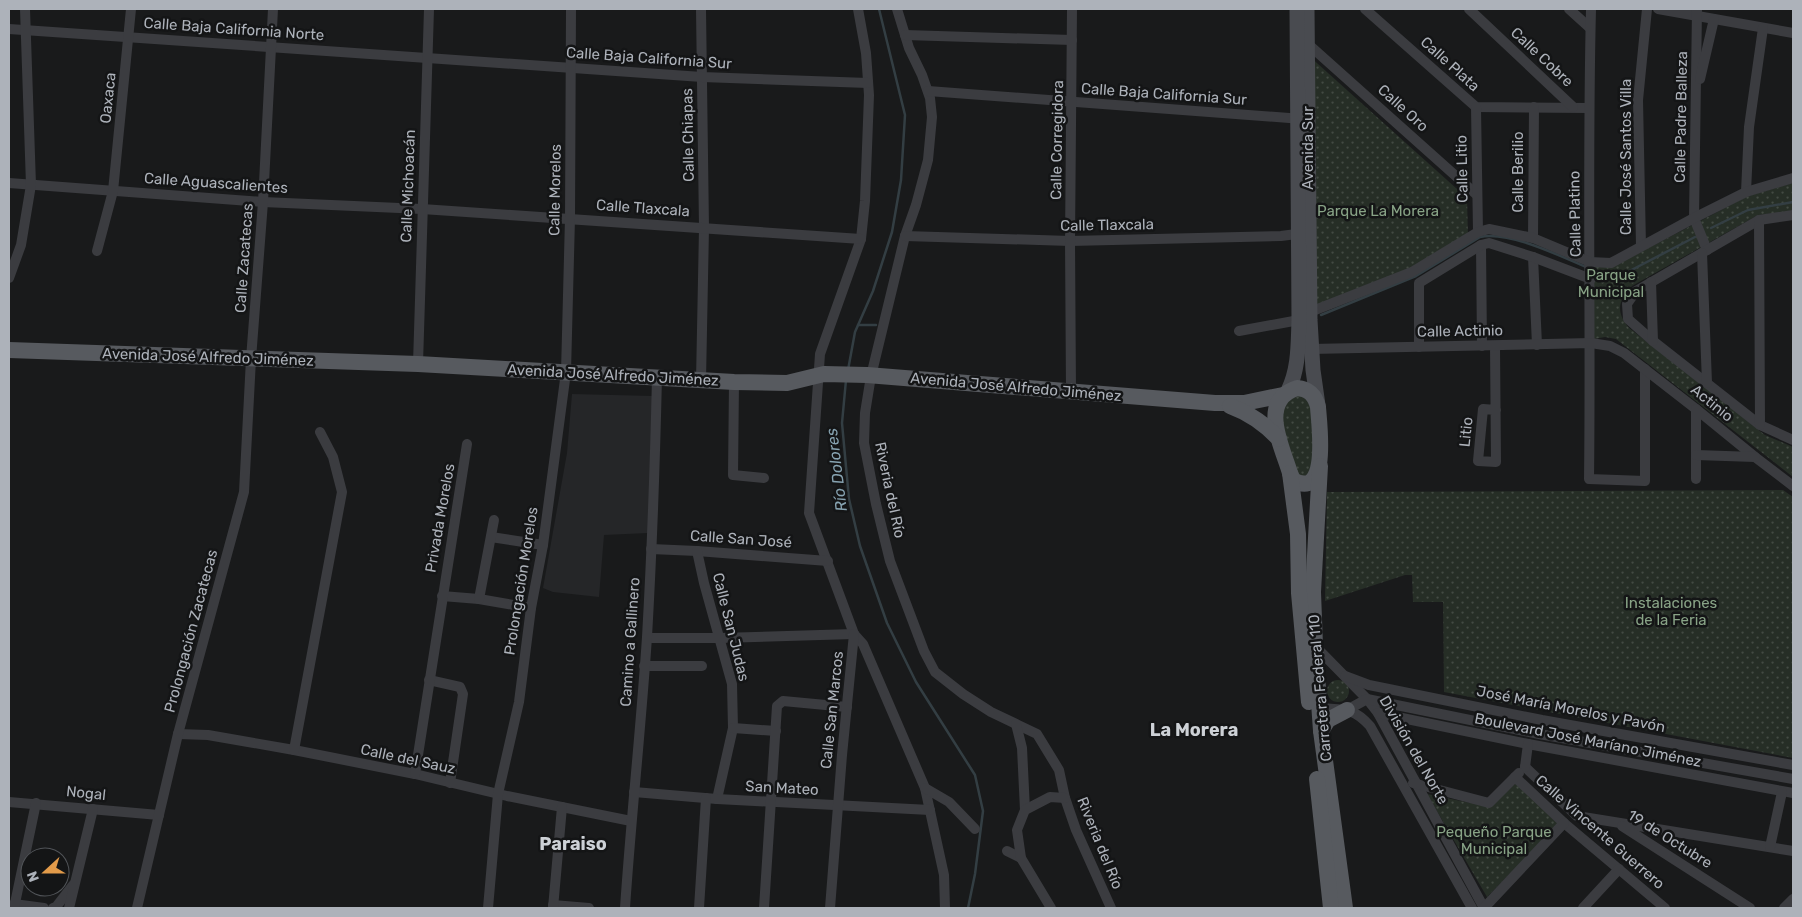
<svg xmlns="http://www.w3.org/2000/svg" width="1802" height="917" viewBox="0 0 1802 917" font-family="Rubik,sans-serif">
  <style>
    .built { fill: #252628 }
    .park { fill: url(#park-dots) }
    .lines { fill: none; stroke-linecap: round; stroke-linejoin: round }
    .stream { stroke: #333e43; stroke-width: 2.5 }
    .street { stroke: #3b3c40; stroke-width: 10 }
    .secondary { stroke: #494b50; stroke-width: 15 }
    .primary { stroke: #575a5f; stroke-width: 16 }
    .labels { text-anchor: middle; stroke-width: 5; stroke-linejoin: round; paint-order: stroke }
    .street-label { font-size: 15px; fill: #adb2ba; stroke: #141516 }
    .park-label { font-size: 15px; fill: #88a386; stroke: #141516 }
    .water-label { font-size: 16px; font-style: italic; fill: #87a3b1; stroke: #141516 }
    .quarter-label { font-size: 18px; font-weight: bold; fill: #cdd1d6; stroke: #141516 }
  </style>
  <defs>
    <pattern id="park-dots" width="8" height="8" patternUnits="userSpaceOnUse" patternTransform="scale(1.25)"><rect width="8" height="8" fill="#262e26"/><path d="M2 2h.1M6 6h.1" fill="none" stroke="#434a43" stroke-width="1.8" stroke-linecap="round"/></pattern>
  </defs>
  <rect width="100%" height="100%" fill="#191a1b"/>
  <polygon class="built" points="572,394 653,396 648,533 604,535 599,597 553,592 543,588 567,453"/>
  <g class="park">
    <polygon points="1308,55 1467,198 1468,238 1412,272 1310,312"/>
    <path d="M1793,183V211L1758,215L1632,286C1619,300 1615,310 1628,327L1765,435L1793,447V477L1616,339L1605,337L1594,339V266L1612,267L1748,196Z"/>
    <polygon points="1300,395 1308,401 1312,411 1314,454 1311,471 1299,481 1277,413 1280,404"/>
    <polygon points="1783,490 1793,497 1793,758 1444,692 1443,602 1413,602 1412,575 1405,575 1325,601 1327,492"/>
    <circle cx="1338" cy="691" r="11"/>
    <polygon points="1516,783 1559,823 1487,897 1427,794 1490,807"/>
  </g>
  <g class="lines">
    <g class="stream">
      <polyline points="1711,228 1748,210 1793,202"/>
      <polyline points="1593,270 1606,275 1618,277 1695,237"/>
      <path d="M1321,315L1416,276L1480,237C1509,231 1558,255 1586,267"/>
      <polyline points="858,325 876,325"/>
      <polyline points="848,370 855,332 873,291 892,232 901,180 905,115 879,9"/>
      <polyline points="846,380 842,423 849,499 860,546 887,623 916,682 975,775 983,811 975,874 968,908"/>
    </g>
    <g class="street">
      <polyline points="701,9 704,228 701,381"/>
      <polyline points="858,9 866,53 869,95 865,201 861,239 820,354 809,513 854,634 863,644 925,788 944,875 945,908"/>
      <polyline points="897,9 909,48 922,75 930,98 932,117 928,160 916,205 905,236 871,376 865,413 864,443 876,504 890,561 924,651 935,672 963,694 991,712 1037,734 1059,770 1065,798 1076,830 1111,908"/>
      <polyline points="1365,9 1476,107 1589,108"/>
      <polyline points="1469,9 1573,107"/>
      <polyline points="1569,9 1590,28"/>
      <path d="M1591,9C1587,166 1591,322 1589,479L1645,481V369"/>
      <polyline points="1658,9 1793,33"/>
      <polyline points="1697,9 1694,218 1707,250"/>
      <polyline points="9,29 702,77 868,83"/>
      <polyline points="905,35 1072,40"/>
      <polyline points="1308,44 1477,195"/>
      <polyline points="1700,79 1714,19"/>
      <polyline points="928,91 1302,119"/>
      <polyline points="1476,107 1478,232"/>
      <polyline points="9,183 263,202 422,209 861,239"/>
      <polyline points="1746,192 1749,127 1763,28"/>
      <polyline points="1793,215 1759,220 1636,291 1627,304 1628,319 1653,341 1760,425 1793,440"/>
      <polyline points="1759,220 1760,425"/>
      <polyline points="905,236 1070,241 1281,236 1304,233"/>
      <polyline points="1533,238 1534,107"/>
      <polyline points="1481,245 1482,346"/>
      <polyline points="1641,246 1638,100 1647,9"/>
      <polyline points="97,251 113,191 131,9"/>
      <polyline points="1702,253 1707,383"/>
      <polyline points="1533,257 1537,345"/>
      <polyline points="9,278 21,245 31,185 25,9"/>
      <polyline points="1651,282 1653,341"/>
      <polyline points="1310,312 1412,272 1478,232 1489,229 1533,238 1590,262 1611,263 1694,218 1746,192 1793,178"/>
      <polyline points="1239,331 1299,320"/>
      <polyline points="1495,346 1496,462 1478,461 1483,409 1496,410"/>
      <polyline points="1419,347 1419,283 1481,245 1489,243 1533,257 1591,279"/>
      <polyline points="1311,349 1591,343 1610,346 1624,353 1696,409 1755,457 1793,486"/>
      <polyline points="418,364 429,9"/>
      <polyline points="734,382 733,475 764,478"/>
      <polyline points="1071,391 1070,241 1072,9"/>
      <polyline points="1696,409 1696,479"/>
      <polyline points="1696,455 1755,457"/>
      <polyline points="491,537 543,545"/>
      <polyline points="651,549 697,551 828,561"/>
      <polyline points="697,551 704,583 732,684 733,728 717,799"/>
      <polyline points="442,596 479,599 531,608"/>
      <polyline points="479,599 494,520"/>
      <polyline points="647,638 720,638 854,634"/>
      <polyline points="1315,646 1367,699 1378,713 1484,908"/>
      <polyline points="644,666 702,666"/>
      <polyline points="1345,676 1369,685 1542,720 1793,765"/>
      <polyline points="429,680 460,687 463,694 450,783"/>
      <path d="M1320,708C1345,710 1353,707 1370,726L1472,908"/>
      <polyline points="1347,710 1367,699 1539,734 1793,779"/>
      <polyline points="1378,713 1528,744 1793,793"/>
      <polyline points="1016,724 1022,748 1025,810"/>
      <polyline points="733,728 776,731"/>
      <polyline points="178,734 208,735 294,750 415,774 507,796 631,821"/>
      <polyline points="294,750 342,492 333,457 320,432"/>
      <polyline points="1525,767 1577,816 1793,851"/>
      <polyline points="1525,767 1528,744"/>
      <polyline points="415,774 467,444"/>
      <polyline points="1515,777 1564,823 1665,908"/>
      <polyline points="1413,783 1489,803 1519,773"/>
      <polyline points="925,788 949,802 975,829"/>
      <polyline points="634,792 717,799 930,810"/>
      <polyline points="9,802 159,815"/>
      <polyline points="1622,826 1750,908"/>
      <polyline points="1770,847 1782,792"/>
      <polyline points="1007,851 1021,858"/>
      <polyline points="14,904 44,908"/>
      <polyline points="553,905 589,908"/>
      <polyline points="14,908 36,803"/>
      <polyline points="53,908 56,907 73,885"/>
      <polyline points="69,908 93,809"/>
      <polyline points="137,908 178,734 244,492 251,359 263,202 273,9"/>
      <polyline points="488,908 498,794 519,702 531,608 543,545 566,372 570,218 571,9"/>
      <polyline points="553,908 562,807"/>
      <path d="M625,908C631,818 641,728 647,637C652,550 655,463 657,377"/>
      <polyline points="699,908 706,798"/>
      <polyline points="764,908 777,706 783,701 847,707"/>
      <polyline points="830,908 842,755 854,634"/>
      <polyline points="1051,908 1021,858 1017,830 1025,810 1050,797 1065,798"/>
      <polyline points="1484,908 1564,823"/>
      <polyline points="1583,908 1619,869"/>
      <polyline points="1784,908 1793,899"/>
    </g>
    <g class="secondary">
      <polyline points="1307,9 1310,320 1313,370 1318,405"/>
      <path d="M1288,391C1299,368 1298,345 1299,320L1297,9"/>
    </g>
    <g class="primary">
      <polyline points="9,350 418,364 734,382 787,383 824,374 867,375 1215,403 1244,403 1283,395"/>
      <path d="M1297,388C1309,389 1315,395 1318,407C1319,424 1330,501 1293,480L1290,473C1282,446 1258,401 1297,388Z"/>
      <path d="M1230,406C1249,413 1265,424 1279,439"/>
      <polyline points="1320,466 1313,592 1315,646 1321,731 1345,908"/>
      <polyline points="1290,473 1298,534 1299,593 1309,702"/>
      <polyline points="1321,731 1328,720 1347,710"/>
      <polyline points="1317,779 1331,908"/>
    </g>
  </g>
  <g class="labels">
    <g class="street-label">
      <text transform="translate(234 29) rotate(4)" y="5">Calle Baja California Norte</text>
      <text transform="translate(1542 57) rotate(43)" y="5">Calle Cobre</text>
      <text transform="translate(649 58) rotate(4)" y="5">Calle Baja California Sur</text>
      <text transform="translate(1450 64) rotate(42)" y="5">Calle Plata</text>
      <text transform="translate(1164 94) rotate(4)" y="5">Calle Baja California Sur</text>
      <text transform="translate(108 98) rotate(-84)" y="5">Oaxaca</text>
      <text transform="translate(1403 108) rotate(42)" y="5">Calle Oro</text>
      <text transform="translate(1681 117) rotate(-89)" y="5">Calle Padre Balleza</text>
      <text transform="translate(688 135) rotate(-91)" y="5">Calle Chiapas</text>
      <text transform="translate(1057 140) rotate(-89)" y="5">Calle Corregidora</text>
      <text transform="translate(1308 148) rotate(-90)" y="5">Avenida Sur</text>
      <text transform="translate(1626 157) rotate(-90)" y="5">Calle José Santos Villa</text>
      <text transform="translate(1462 169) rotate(-91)" y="5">Calle Litio</text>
      <text transform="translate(1518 172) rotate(-90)" y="5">Calle Berilio</text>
      <text transform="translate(216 183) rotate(4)" y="5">Calle Aguascalientes</text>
      <text transform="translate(408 186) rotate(-88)" y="5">Calle Michoacán</text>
      <text transform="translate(555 190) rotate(-89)" y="5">Calle Morelos</text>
      <text transform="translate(643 208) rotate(4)" y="5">Calle Tlaxcala</text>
      <text transform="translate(1575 214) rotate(-91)" y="5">Calle Platino</text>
      <text transform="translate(1107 225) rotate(-1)" y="5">Calle Tlaxcala</text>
      <text transform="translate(244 258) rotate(-86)" y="5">Calle Zacatecas</text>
      <text transform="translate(1460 331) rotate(-1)" y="5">Calle Actinio</text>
      <text transform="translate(208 357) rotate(2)" y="5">Avenida José Alfredo Jiménez</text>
      <text transform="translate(613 375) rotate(3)" y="5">Avenida José Alfredo Jiménez</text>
      <text transform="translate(1016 387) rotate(5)" y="5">Avenida José Alfredo Jiménez</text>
      <text transform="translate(1712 403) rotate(39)" y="5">Actinio</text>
      <text transform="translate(1466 432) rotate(-84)" y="5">Litio</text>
      <text transform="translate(890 490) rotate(78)" y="5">Riveria del Río</text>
      <text transform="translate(440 518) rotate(-80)" y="5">Privada Morelos</text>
      <text transform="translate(741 539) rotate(4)" y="5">Calle San José</text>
      <text transform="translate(521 581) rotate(-81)" y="5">Prolongación Morelos</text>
      <text transform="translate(731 627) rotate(76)" y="5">Calle San Judas</text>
      <text transform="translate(191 631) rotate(-75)" y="5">Prolongación Zacatecas</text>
      <text transform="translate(630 642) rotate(-86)" y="5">Camino a Gallinero</text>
      <text transform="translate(1320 688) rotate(-95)" y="5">Carretera Federal 110</text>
      <text transform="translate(1571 709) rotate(11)" y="5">José María Morelos y Pavón</text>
      <text transform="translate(832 710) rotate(-84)" y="5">Calle San Marcos</text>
      <text transform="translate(1588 740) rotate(11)" y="5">Boulevard José Maríano Jiménez</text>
      <text transform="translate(1414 750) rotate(60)" y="5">División del Norte</text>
      <text transform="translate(408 759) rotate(12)" y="5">Calle del Sauz</text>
      <text transform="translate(782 788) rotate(3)" y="5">San Mateo</text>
      <text transform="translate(86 793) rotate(6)" y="5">Nogal</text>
      <text transform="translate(1600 832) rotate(41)" y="5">Calle Vincente Guerrero</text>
      <text transform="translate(1670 839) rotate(32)" y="5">19 de Octubre</text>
      <text transform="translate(1100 843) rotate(68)" y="5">Riveria del Río</text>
    </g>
    <g class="park-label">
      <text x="1378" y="216">Parque La Morera</text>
      <text x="1611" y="280">Parque<tspan x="1611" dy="17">Municipal</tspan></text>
      <text x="1671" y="608">Instalaciones<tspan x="1671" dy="17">de la Feria</tspan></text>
      <text x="1494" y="837">Pequeño Parque<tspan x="1494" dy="17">Municipal</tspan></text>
    </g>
    <g class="water-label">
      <text transform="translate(836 470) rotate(-97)" y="6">Río Dolores</text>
    </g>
    <g class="quarter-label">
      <text x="1194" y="736">La Morera</text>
      <text x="573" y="850">Paraiso</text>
    </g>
  </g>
  <rect width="1802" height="917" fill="none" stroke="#adb2ba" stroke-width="20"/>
  <g transform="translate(45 872) rotate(249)"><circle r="24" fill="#141516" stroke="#515458"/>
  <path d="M0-4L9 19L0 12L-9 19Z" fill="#e29b4a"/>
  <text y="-8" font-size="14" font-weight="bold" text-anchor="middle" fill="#adb2ba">N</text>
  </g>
</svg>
